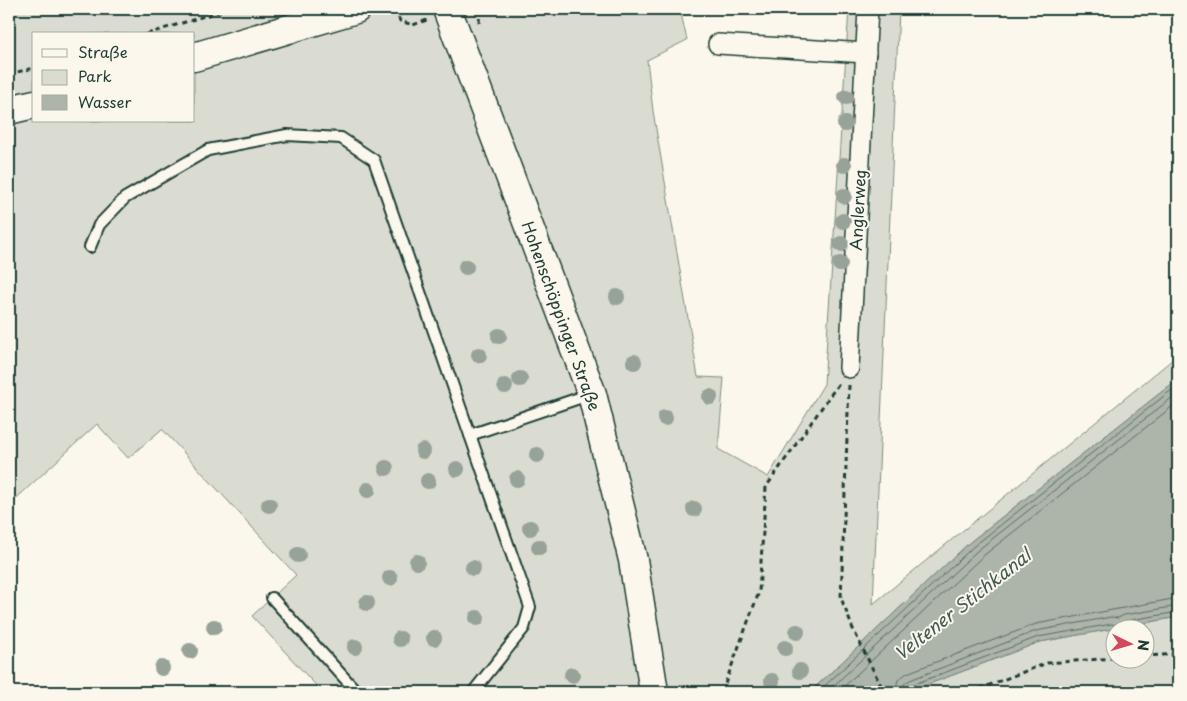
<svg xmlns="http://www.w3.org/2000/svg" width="1187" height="701" viewBox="0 0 1187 701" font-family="'Playpen Sans',sans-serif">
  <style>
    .green { fill: #dbdcd1; stroke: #7d8c82; fill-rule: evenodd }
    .water { fill: #adb4aa; stroke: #74847b }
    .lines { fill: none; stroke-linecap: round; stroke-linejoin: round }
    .shore { stroke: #586d63; stroke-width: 1 }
    .service-casing { stroke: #1f3d34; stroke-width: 14 }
    .minor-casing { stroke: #1f3d34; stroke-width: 22 }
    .secondary-casing { stroke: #1f3d34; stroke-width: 31 }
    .path { stroke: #1f3d34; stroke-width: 3; stroke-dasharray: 5 4; stroke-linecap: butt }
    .service { stroke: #fbf7ec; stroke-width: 10 }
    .minor { stroke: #fbf7ec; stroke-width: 19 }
    .secondary { stroke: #fbf7ec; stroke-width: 28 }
    .tree { fill: #97a298 }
    .labels { text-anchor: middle; stroke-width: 4; stroke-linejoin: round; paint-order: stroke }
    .street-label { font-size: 16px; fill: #1f3d34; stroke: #fbf7ec }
    .water-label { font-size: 18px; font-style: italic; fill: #425b52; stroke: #fbf7ec }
  </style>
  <rect width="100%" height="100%" fill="#fbf7ec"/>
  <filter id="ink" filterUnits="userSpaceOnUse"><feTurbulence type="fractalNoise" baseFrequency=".02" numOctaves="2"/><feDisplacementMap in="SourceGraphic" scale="10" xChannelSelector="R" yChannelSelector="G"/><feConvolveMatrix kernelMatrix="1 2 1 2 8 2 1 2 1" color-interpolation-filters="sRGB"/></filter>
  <g filter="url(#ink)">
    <g class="green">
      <path d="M9,9H680L687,40L647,60L653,111L698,377L724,378L718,449L768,477L824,384L849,9H899L873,604L1178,355V379L970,542L810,692H322L252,616L296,575L162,429L128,458L97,424L9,505ZM34,34H194V121H34Z"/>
      <path d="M1178,617V692H908L1040,642ZM1114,628H1144V658H1114Z"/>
    </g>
    <polygon class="water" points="1178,379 1178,617 1040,642 908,692 810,692 970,542"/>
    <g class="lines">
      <g class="shore">
        <polyline points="818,692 974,546 1178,385"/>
        <polyline points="827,692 978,550 1178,393"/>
        <polyline points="838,692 983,556 1178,402"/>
        <polyline points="895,692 898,680 907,673 1036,624 1178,598"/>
        <polyline points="902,692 904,684 910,680 1036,631 1111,617 1118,618 1124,615 1178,606"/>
        <polyline points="908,692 909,688 912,685 1038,637 1112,624 1119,626 1125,621 1178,612"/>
      </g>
      <defs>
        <g id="service">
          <polyline points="90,247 99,225 125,198 208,150 287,135 341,138 374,160 470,435"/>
          <polyline points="272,598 357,692"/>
          <polyline points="473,692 524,628 530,607 470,435 591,394"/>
        </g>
        <g id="minor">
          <polyline points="718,44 866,53"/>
          <polyline points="849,368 868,9"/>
        </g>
        <g id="secondary">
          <polyline points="447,9 592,394 633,560 654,692"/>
          <polyline points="194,57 356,9"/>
          <polyline points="9,110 34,104"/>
        </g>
      </defs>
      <use href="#service" class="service-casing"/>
      <use href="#minor" class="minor-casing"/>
      <use href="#secondary" class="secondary-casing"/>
      <g class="path">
        <polyline points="395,9 400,21 413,25 427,20"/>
        <polyline points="479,23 480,9"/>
        <polyline points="147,34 227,9"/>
        <polyline points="9,74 34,68"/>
        <polyline points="849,385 841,598 853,629 884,692"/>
        <polyline points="1144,656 1178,654"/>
        <polyline points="722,692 759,592 766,487 839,383"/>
        <polyline points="971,692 1047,663 1114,658"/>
      </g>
      <use href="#service" class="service"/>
      <use href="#minor" class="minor"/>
      <use href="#secondary" class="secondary"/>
    </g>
    <g class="tree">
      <circle cx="846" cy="97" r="8"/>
      <circle cx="845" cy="124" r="8"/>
      <circle cx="844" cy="165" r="8"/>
      <circle cx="844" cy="196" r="8"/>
      <circle cx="843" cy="221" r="8"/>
      <circle cx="841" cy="244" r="8"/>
      <circle cx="840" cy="264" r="8"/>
      <circle cx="466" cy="267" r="8"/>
      <circle cx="617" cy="297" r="8"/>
      <circle cx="499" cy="336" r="8"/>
      <circle cx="479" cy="355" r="8"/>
      <circle cx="634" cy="362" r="8"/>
      <circle cx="520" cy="379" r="8"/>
      <circle cx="505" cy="386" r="8"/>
      <circle cx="710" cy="397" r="8"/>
      <circle cx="665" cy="418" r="8"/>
      <circle cx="423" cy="451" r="8"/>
      <circle cx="537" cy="455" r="8"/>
      <circle cx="386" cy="468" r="8"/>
      <circle cx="457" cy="469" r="8"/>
      <circle cx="517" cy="479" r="8"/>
      <circle cx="428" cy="481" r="8"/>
      <circle cx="368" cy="490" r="8"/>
      <circle cx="269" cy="505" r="8"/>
      <circle cx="694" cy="509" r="8"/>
      <circle cx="530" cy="528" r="8"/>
      <circle cx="539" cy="547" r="8"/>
      <circle cx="298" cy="555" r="8"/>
      <circle cx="417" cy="562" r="8"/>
      <circle cx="473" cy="568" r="8"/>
      <circle cx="390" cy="578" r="8"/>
      <circle cx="367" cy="603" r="8"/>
      <circle cx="477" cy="618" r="8"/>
      <circle cx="214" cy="627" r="8"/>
      <circle cx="797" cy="632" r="8"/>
      <circle cx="434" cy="638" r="8"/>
      <circle cx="400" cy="639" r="8"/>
      <circle cx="355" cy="647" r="8"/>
      <circle cx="785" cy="648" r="8"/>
      <circle cx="190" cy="651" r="8"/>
      <circle cx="162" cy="668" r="8"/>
      <circle cx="800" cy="671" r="8"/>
      <circle cx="572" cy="675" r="8"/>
      <circle cx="772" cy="681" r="8"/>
    </g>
  </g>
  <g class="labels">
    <g class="street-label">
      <text transform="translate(858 210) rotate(-87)" y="6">Anglerweg</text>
      <text transform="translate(561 316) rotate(70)" y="6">Hohenschöppinger Straße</text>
    </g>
    <g class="water-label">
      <text transform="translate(963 605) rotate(-38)" y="6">Veltener Stichkanal</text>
    </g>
  </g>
  <rect width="1187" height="701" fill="none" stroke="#fbf7ec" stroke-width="30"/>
  <rect x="15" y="15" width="1157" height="671" fill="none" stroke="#1f3d34" stroke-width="2" filter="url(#ink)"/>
  <rect x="32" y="32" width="162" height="90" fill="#fbf7ec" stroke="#a3ada2"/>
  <rect x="42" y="49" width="25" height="8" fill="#fbf7ec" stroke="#a3ada2"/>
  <text x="78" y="58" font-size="15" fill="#1f3d34">Straße</text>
  <rect x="42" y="70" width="25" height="15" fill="#dbdcd1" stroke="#a3ada2"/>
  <text x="78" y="82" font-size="15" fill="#1f3d34">Park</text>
  <rect x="42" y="95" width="25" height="15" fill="#adb4aa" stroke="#a3ada2"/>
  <text x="78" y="108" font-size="15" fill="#1f3d34">Wasser</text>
  <g transform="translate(1130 644) rotate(95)"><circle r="24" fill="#fbf7ec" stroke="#a3ada2"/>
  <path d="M0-4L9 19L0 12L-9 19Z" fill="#d1495b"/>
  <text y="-8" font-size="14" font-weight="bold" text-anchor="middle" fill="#1f3d34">N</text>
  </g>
</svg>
